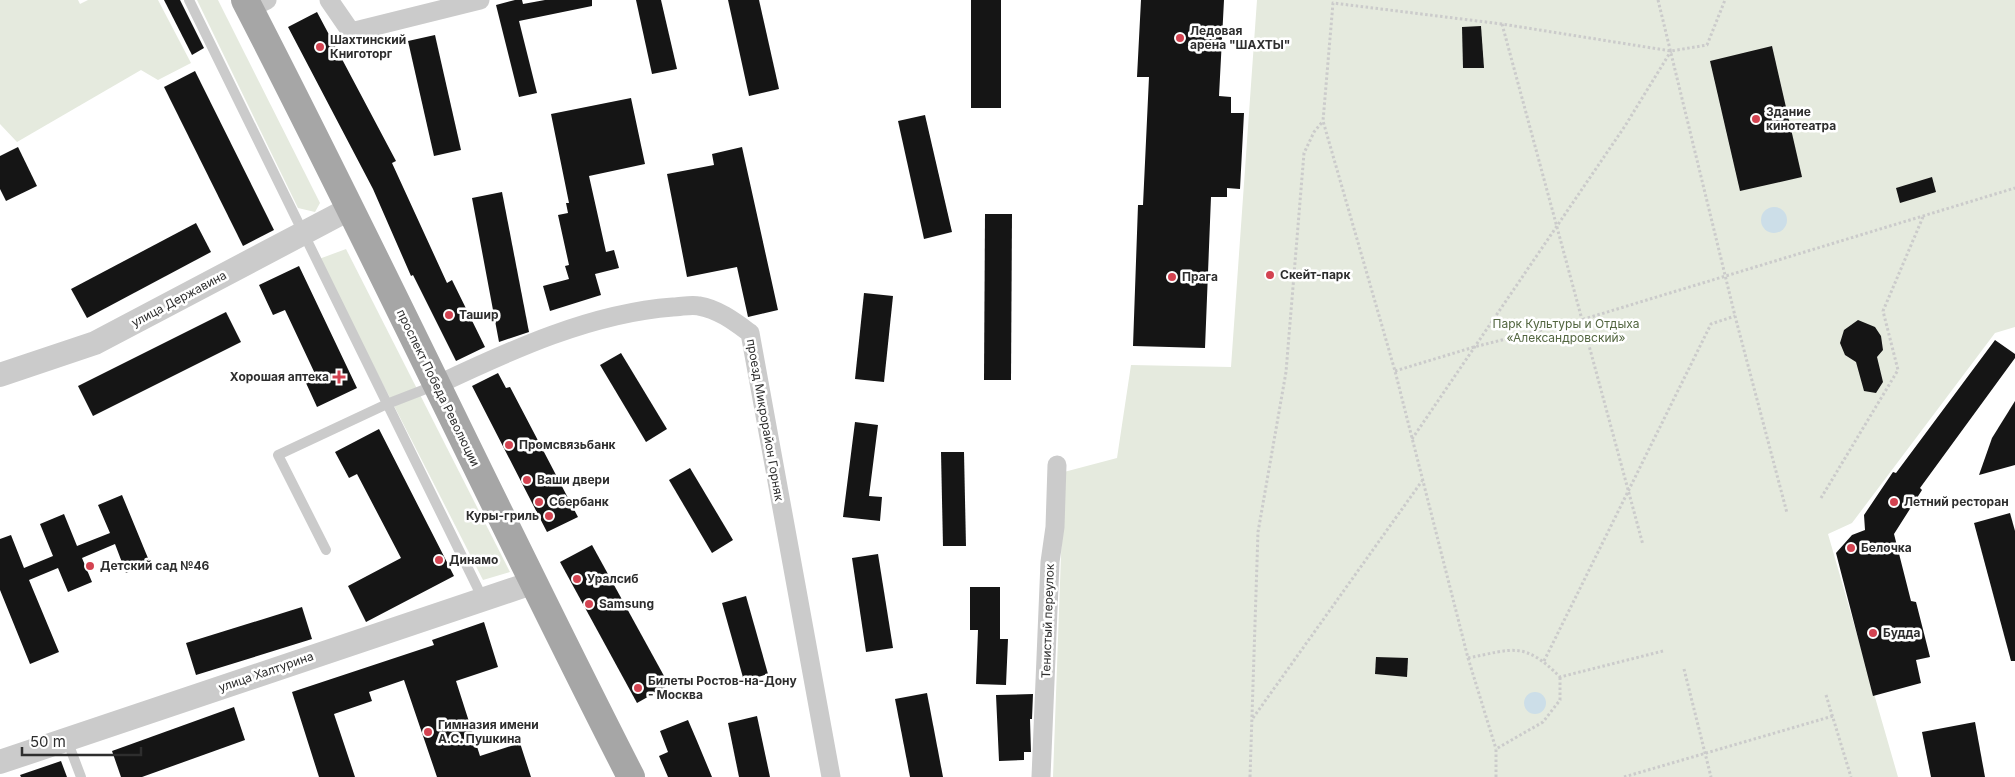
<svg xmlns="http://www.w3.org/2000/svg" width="2015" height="777" viewBox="0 0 2015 777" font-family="Inter,sans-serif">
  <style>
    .green { fill: #e5eade }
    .water { fill: #ccdee8 }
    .building { fill: #151515 }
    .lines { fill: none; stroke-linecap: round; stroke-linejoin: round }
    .path { stroke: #cbcbcb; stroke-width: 3; stroke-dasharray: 2.5 2.5; stroke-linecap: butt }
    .service { stroke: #cbcbcb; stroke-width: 10 }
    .minor { stroke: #cbcbcb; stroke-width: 19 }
    .tertiary { stroke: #cbcbcb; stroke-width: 24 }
    .primary { stroke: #a6a6a6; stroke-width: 28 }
    .poi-dot { fill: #d34351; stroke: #fff; stroke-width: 2 }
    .labels { text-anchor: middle; stroke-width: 5; stroke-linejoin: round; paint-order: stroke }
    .poi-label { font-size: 12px; font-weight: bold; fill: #2e2e2e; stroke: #fff; text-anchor: start }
    .street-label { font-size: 12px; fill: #2e2e2e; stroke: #fff }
    .park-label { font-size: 12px; fill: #536640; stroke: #fff }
  </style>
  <rect width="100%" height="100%" fill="#fff"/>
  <g class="green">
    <polygon points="0,0 78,0 80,4 88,0 158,0 191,63 158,80 141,70 17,142 0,124"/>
    <polygon points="197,0 218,0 320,203 315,212 298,208"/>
    <polygon points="1257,0 2015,0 2015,327 1995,333 1852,523 1828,534 1898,777 1053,777 1064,472 1117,458 1131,365 1231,367"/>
    <polygon points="346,249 510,572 483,580 319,259"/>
  </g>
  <g class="water">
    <circle cx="1774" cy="220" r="13"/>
    <circle cx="1535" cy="703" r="11"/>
  </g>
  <g class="building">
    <polygon points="164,0 180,0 204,48 192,55"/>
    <polygon points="515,0 522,0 523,4 545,0 592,0 592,6 519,21 537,93 519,97 496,5"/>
    <polygon points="636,0 661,0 677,69 652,74"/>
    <polygon points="728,0 759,0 779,89 749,96"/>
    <rect x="971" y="0" width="30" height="108"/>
    <polygon points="1141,0 1224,0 1219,96 1231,97 1231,113 1244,113 1240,189 1227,188 1227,197 1211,197 1205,348 1133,346 1138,205 1143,205 1149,77 1137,77"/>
    <polygon points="317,12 396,161 392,163 447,283 452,280 485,347 456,361 413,275 411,276 373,189 288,27"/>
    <polygon points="1481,26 1484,68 1463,68 1462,27"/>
    <polygon points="435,35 461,150 434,156 408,41"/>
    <polygon points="1772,46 1802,177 1740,191 1710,61"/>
    <polygon points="195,71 274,230 243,246 164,87"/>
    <polygon points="631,98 645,164 589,176 606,252 614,250 619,268 595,274 601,295 550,311 543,286 569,279 565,266 569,265 558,215 568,213 566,203 569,203 551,114"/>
    <polygon points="925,115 952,232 924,239 898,121"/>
    <polygon points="18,147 37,186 6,201 0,189 0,156"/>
    <polygon points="742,147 778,310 748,317 737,267 687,277 667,174 714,165 712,154"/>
    <polygon points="1932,177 1936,192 1900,203 1896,188"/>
    <polygon points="502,192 529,332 499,342 472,198"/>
    <polygon points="985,214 1012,214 1011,380 984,380"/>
    <polygon points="196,223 211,252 87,318 71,289"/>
    <polygon points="299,266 357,388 317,407 306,383 317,378 285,310 273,315 259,285"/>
    <polygon points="864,293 893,296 884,382 855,379"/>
    <polygon points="226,312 241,342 93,416 78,386"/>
    <polygon points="1858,320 1875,327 1881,336 1883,350 1877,357 1883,382 1876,393 1864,391 1856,362 1845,355 1840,343 1844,330"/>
    <polygon points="1995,340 2015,354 2015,358 1920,488 1922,490 1894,534 1911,601 1916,602 1930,657 1916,660 1921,683 1873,696 1836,553 1852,535 1865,530 1864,515 1893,472 1896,473"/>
    <polygon points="621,353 667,429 646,442 600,365"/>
    <polygon points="498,373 506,388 510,387 578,517 547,532 472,386"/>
    <polygon points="2015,401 2015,465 1979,475 1992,438"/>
    <polygon points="855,422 878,425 869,496 882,497 880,521 843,517"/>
    <polygon points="379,429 454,576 366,622 348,586 401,558 357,474 349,478 335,452"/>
    <polygon points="941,452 964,452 966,546 943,546"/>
    <polygon points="690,468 733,540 712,553 669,480"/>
    <polygon points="122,495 150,563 126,573 115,544 82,558 92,582 68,592 58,568 29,580 59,652 30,664 0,590 0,539 11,535 24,568 53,556 40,524 64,514 77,546 110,533 98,505"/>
    <polygon points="2010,513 2015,531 2015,661 2011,661 1974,523"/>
    <polygon points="592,545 669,685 637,703 560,562"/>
    <polygon points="878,554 893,648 866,652 852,558"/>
    <polygon points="970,587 1000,587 1000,639 1008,639 1006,685 976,684 978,630 970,630"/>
    <polygon points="746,596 768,674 744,681 722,603"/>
    <polygon points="302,607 312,639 196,675 186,643"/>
    <polygon points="484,622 498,667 456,681 480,756 520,743 531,777 437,777 404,680 369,692 372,701 334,714 355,777 319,777 292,692 434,645 432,640"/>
    <polygon points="1376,657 1408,658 1407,677 1375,674"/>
    <polygon points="927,693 943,777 910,777 895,699"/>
    <polygon points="1033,694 1032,719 1030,719 1031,752 1024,752 1024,760 999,761 996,695"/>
    <polygon points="234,707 245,740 142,777 121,777 112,751"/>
    <polygon points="757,716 770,777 739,777 728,723"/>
    <polygon points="688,720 697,741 712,777 668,777 659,756 668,752 660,731"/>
    <polygon points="1975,722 1985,777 1931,777 1922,732"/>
    <polygon points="61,761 67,777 21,777 20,775"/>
  </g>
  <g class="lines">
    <g class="path">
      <polyline points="1658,0 1735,316 1787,513"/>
      <polyline points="1502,24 1643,545"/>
      <polyline points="1395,371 1474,347 1581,320 2015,188"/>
      <polyline points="1412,439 1625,126 1671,51"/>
      <polyline points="1821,498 1898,370 1883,311 1923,217"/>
      <path d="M1663,651L1560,677C1524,641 1514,649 1468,658L1395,371L1323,121L1333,3L1502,24L1671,51L1707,45L1725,0"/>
      <polyline points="1468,658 1496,749"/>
      <polyline points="1544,661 1711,324 1735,316"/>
      <polyline points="1684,669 1711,777"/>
      <polyline points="1826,695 1851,777"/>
      <polyline points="1253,718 1422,481"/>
      <polyline points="1250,777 1258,532 1286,372 1304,153 1314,132 1323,121"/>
      <polyline points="1496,777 1496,749 1543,722 1560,700 1560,677"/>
      <polyline points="1624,777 1833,716"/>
    </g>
    <g class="service">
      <polyline points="189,0 483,599"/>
      <polyline points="326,550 278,455 387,404 436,385"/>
      <polyline points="67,740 81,777"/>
    </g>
    <g class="minor">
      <polyline points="329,0 351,32 480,0"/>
      <polyline points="249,9 267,0"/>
      <path d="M437,385C511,350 591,313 673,307C681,307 691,304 699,306C718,309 735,322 750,333L831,777"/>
      <polyline points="1041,777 1050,562 1055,527 1057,465"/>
    </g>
    <g class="tertiary">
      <polyline points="0,375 95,343 351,208"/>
      <polyline points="0,762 532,583"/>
    </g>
    <path class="primary" d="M245,0C378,257 499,519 631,777"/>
  </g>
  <g class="poi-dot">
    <circle cx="1180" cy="38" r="5"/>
    <circle cx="320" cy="47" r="5"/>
    <circle cx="1756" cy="119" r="5"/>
    <circle cx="1270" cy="275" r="5"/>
    <circle cx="1172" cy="277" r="5"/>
    <circle cx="449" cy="315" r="5"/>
    <path d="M336.5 369.5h5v5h5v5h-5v5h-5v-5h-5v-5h5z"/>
    <circle cx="509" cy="445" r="5"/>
    <circle cx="527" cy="480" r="5"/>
    <circle cx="539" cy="502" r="5"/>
    <circle cx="1894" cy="502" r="5"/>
    <circle cx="549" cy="516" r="5"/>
    <circle cx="1851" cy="548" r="5"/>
    <circle cx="439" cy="560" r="5"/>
    <circle cx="90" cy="566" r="5"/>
    <circle cx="577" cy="579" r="5"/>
    <circle cx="589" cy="604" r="5"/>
    <circle cx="1873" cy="633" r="5"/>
    <circle cx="638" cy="688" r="5"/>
    <circle cx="428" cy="732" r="5"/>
  </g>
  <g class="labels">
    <g class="poi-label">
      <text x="1190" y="35">Ледовая<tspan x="1190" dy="14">арена "ШАХТЫ"</tspan></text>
      <text x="330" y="44">Шахтинский<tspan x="330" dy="14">Книготорг</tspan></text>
      <text x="1766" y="116">Здание<tspan x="1766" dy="14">кинотеатра</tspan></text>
      <text x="1280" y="279">Скейт-парк</text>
      <text x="1182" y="281">Прага</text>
      <text x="459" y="319">Ташир</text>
      <text x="329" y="381" text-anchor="end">Хорошая аптека</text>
      <text x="519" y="449">Промсвязьбанк</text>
      <text x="537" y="484">Ваши двери</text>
      <text x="549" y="506">Сбербанк</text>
      <text x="1904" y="506">Летний ресторан</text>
      <text x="539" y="520" text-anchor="end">Куры-гриль</text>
      <text x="1861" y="552">Белочка</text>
      <text x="449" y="564">Динамо</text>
      <text x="100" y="570">Детский сад №46</text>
      <text x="587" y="583">Уралсиб</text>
      <text x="599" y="608">Samsung</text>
      <text x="1883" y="637">Будда</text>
      <text x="648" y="685">Билеты Ростов-на-Дону<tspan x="648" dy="14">- Москва</tspan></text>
      <text x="438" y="729">Гимназия имени<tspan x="438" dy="14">А.С. Пушкина</tspan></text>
    </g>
    <g class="street-label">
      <text transform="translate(179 299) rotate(-28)" y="4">улица Державина</text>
      <text transform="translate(438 388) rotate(64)" y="4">проспект Победа Революции</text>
      <text transform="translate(765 420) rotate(80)" y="4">проезд Микрорайон Горняк</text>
      <text transform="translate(1048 621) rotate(-88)" y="4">Тенистый переулок</text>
      <text transform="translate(266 672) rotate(-19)" y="4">улица Халтурина</text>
    </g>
    <g class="park-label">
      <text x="1566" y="328">Парк Культуры и Отдыха<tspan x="1566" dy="14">«Александровский»</tspan></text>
    </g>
  </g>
  <path d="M22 747v8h119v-8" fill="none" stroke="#2e2e2e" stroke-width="2.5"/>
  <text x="30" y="747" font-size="15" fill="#2e2e2e" stroke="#ffffff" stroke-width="4" paint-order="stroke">50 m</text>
</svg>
